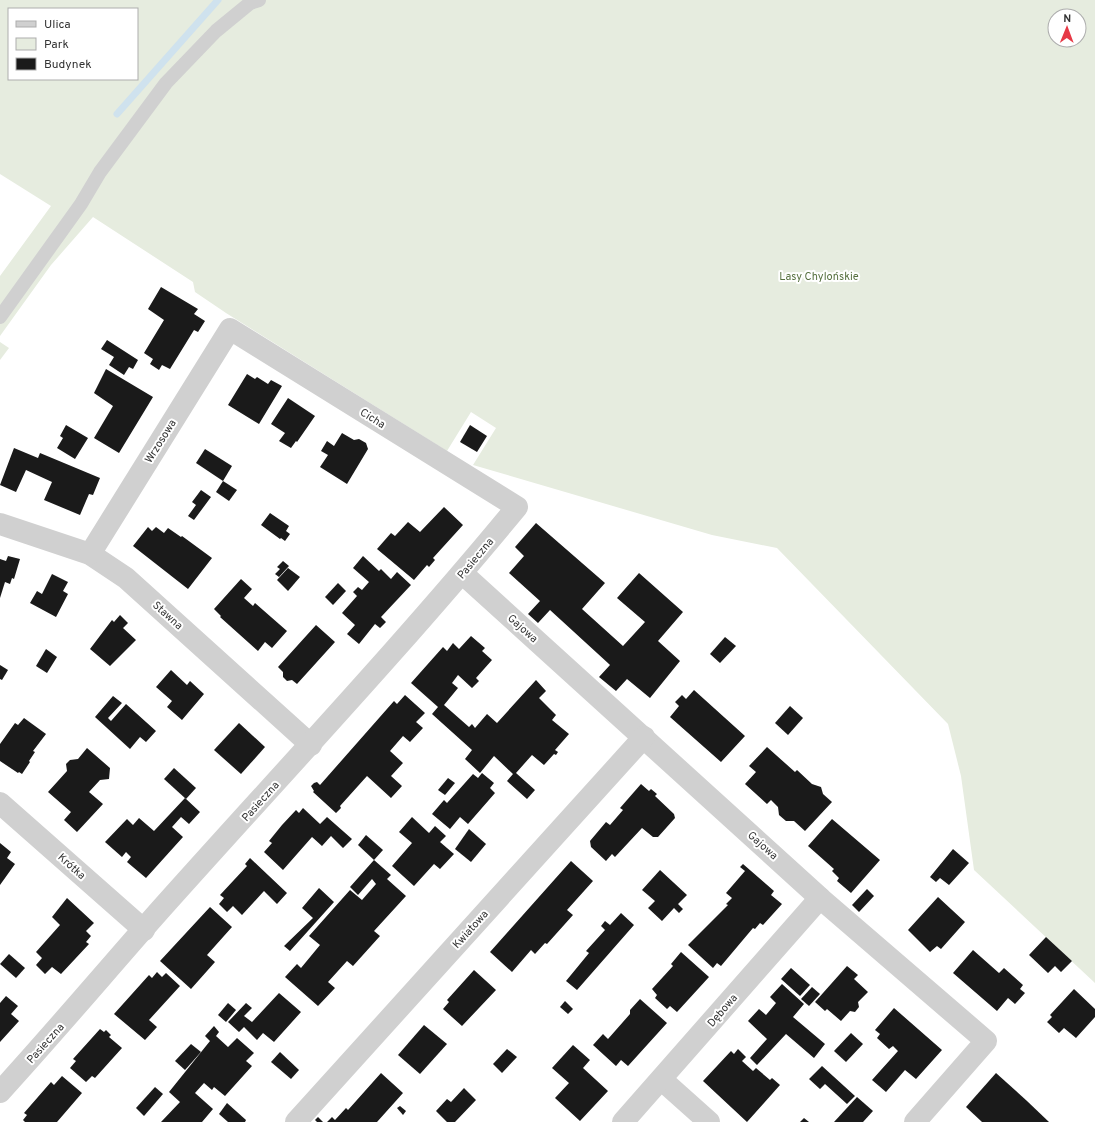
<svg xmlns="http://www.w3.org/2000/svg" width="1095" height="1122" viewBox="0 0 1095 1122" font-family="Overpass,sans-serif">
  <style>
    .green { fill: #e6ecdf; fill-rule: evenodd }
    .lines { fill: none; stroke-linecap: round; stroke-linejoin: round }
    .stream { stroke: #cfe2ee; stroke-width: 7 }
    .building { fill: #1a1a1a }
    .service { stroke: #d0d0d0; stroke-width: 14 }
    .minor { stroke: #d0d0d0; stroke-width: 22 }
    .labels { text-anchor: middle; stroke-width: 4; stroke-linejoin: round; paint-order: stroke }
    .park-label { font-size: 11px; fill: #56703f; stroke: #fff }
    .street-label { font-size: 11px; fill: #333; stroke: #fff }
  </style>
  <rect width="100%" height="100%" fill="#fff"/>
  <g class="green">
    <path d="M0,0H1095V983L974,870L961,776L948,724L777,548L712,535L473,465L496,428L471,412L447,451L226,313L195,292L193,282L93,217L51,265L0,336V276L51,206L0,174ZM9,9H137V79H9ZM1055,16H1079V40H1055Z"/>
    <polygon points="0,342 9,348 0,360"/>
  </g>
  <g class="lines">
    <polyline class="stream" points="117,114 218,0"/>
  </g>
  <g class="building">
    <polygon points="161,287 198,309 194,314 205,321 198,332 194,330 170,369 162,365 159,370 150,364 153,359 144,353 164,320 148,309"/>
    <polygon points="107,340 138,360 133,369 129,367 124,375 109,365 114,357 101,349"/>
    <polygon points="106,369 153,397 119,453 94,438 113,406 94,393"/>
    <polygon points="247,374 255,379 257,377 268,384 271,380 282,386 259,424 228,405"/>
    <polygon points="288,398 315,416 297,442 296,441 291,448 279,441 285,433 271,424"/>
    <polygon points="66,425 88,438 75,459 57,448 63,438 60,436"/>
    <polygon points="470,425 487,436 477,452 460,442"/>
    <polygon points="342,433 354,440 359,439 366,443 368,449 347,484 320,467 328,455 321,451 327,441 334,446"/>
    <polygon points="14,448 38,458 40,453 100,478 93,495 89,494 80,515 44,500 52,482 26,470 16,492 0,485"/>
    <polygon points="205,449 232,466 223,481 196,463"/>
    <polygon points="223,481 237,490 229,501 216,492"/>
    <polygon points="201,490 211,497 194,520 188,516 196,505 192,502"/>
    <polygon points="444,507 463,525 433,558 435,560 429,567 427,565 414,580 377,549 391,533 395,536 408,522 420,532"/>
    <polygon points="270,513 289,526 286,531 290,534 285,541 281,538 280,539 261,525"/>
    <polygon points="536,523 605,583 582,609 623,646 645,622 617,598 639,573 683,612 658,641 680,661 650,698 627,679 616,691 599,677 610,665 609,664 550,610 538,623 528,614 540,601 509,573 524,556 515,547"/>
    <polygon points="148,527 152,531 156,527 164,533 168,528 181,537 182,536 212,558 188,589 133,546"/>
    <polygon points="8,556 20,559 14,579 12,578 10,584 5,582 0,598 0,559 6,561"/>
    <polygon points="363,556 379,571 381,569 391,579 397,572 411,585 381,617 386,622 380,628 375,624 359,644 347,634 355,625 342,613 357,596 353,592 358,587 362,590 369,582 353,568"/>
    <polygon points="283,561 289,566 279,577 275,574 280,569 277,567"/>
    <polygon points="288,568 300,577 288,591 277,580"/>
    <polygon points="52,574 68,582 63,591 68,594 56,617 30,603 37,591 42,594"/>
    <polygon points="241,579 252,589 244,598 253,606 255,603 287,631 272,648 265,642 258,651 220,617 221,616 214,609"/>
    <polygon points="338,583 346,591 333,605 325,597"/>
    <polygon points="120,615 128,623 123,628 136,640 110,666 90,649 112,620 114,622"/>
    <polygon points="316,625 335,642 297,684 292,680 287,681 283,677 283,672 278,667"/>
    <polygon points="471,636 485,648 482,651 492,660 476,678 479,681 472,688 458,675 452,683 458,688 444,705 469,727 472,724 475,728 487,714 497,723 536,680 546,691 539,698 556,715 552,720 569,734 555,750 558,752 556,755 554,754 544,765 532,755 516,773 535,790 527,799 507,781 513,774 494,756 480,773 465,759 472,750 432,714 438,707 411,683 443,647 447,651 453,643 459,649"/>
    <polygon points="725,637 736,646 720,663 710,654"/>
    <polygon points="46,649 57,657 47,673 36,666"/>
    <polygon points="0,665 8,670 2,680 0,679"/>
    <polygon points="171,670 187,685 190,681 204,694 182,720 167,707 172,701 156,687"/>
    <polygon points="694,690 745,736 721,762 670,717 679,706 675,702 682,695 686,699"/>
    <polygon points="405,695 425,713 416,722 423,728 410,742 403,736 390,751 403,763 391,776 402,786 391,798 367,776 340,806 341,808 336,813 313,792 314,791 311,786 314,783 317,782 320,785 394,701 397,704"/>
    <polygon points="113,696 122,703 108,718 111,721 126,704 156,731 146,742 140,737 130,749 95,717"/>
    <polygon points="790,706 803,718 788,735 775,723"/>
    <polygon points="24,718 46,734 33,751 35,752 29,761 30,762 22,774 19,772 18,773 0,761 0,744 15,723 18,725"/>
    <polygon points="239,723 265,747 241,774 214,750"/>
    <polygon points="767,747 795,772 797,770 812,784 821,787 823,794 832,802 805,831 794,821 786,821 779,815 778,807 771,800 767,804 745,784 756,772 749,766"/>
    <polygon points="87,748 110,768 109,779 100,780 89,792 103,804 77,832 64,820 71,812 48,792 67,771 66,764 70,760 78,759"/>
    <polygon points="174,768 196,788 186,799 164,779"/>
    <polygon points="482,773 494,783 490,788 495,793 468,824 460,817 450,829 432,814 444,800 447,803 473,774 478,778"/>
    <polygon points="448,778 455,783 445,795 438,790"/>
    <polygon points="641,784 649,791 651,789 657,794 655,796 674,814 675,818 658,837 653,837 642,828 615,857 612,854 606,861 591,847 590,841 606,822 610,825 623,810 620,808"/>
    <polygon points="185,798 200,812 189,824 181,817 172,827 183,837 146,878 127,862 131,857 126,852 122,857 105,842 127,819 133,825 139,818 154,831"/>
    <polygon points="303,808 320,824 327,817 352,839 343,848 331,836 322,846 312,837 283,870 264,852 272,843 269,841 282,825 296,810 299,813"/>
    <polygon points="412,817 429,833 435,826 446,836 440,842 454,854 440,869 434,864 414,886 392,866 412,843 399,832"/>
    <polygon points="832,819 880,860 851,893 837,881 839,878 832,871 834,869 808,846"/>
    <polygon points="469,829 486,844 471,862 455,849"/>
    <polygon points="366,835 383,850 374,860 358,845"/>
    <polygon points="0,843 11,852 7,858 15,864 0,885"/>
    <polygon points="953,849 969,863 949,885 940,878 936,882 930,877"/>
    <polygon points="250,858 287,893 277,904 264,891 242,915 233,906 227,912 219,904 224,898 220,895 247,866 245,864"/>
    <polygon points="374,860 391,875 387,879 406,896 374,931 380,936 353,966 347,961 328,982 335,988 318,1006 285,977 297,964 301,968 320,945 309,936 350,890 362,900 376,884 372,879 358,895 350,887"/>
    <polygon points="571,861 593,881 567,910 573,915 547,944 545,943 535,954 531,950 512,972 490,952"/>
    <polygon points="743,864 774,891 771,895 782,904 763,925 760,923 755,929 753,928 721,966 717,963 713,968 688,945 728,905 726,904 732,898 726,893 745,871 740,867"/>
    <polygon points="660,870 687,895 678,904 683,909 679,913 674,908 662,921 648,908 655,901 642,890"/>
    <polygon points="319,888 334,902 290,951 284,946 313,918 302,908"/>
    <polygon points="867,889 874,896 859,912 852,905"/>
    <polygon points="938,897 965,922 941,949 937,946 930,952 908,930"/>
    <polygon points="67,898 94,923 86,931 91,936 86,942 89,944 61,974 52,967 45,974 36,965 42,958 36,952 60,925 52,917"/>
    <polygon points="210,907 232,927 207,955 215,962 191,989 160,961"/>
    <polygon points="621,913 634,925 577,990 566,981 589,953 586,951 605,930 601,926 605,921 610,925"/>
    <polygon points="1046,937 1072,961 1061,972 1055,966 1048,973 1029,955"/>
    <polygon points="973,950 999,973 1004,968 1023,985 1020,989 1025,993 1015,1004 1008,998 997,1011 953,973"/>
    <polygon points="681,952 709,977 677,1012 670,1006 667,1009 655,998 657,995 652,989 673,966 671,964"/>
    <polygon points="9,954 25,968 16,978 0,964"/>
    <polygon points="847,966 858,975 854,979 868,992 858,1002 859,1007 855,1012 850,1011 841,1021 827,1009 825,1011 815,1002"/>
    <polygon points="791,968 810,985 800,996 781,979"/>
    <polygon points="474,970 496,990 462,1026 443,1009 449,1002 447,1000"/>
    <polygon points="157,972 162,977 166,973 180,986 149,1020 157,1027 145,1040 114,1014 149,975 152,978"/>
    <polygon points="782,984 804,1004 793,1017 825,1044 814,1058 786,1034 757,1065 750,1058 767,1039 748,1021 759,1009 766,1015 776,1003 770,997"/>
    <polygon points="812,987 820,994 809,1006 801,999"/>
    <polygon points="1074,989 1095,1009 1095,1017 1076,1038 1064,1028 1059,1033 1047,1022 1052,1017 1050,1015"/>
    <polygon points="279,993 301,1012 274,1042 263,1033 257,1040 244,1027 239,1032 228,1022 246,1003 252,1008 244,1016 252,1022"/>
    <polygon points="6,996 18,1006 11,1014 19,1021 0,1042 0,1003"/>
    <polygon points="640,999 667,1023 628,1066 621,1060 616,1066 593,1045 603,1034 608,1039 630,1014 630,1010"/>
    <polygon points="565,1001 573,1009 568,1014 560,1007"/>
    <polygon points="228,1003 236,1010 226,1022 218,1015"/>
    <polygon points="894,1008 942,1050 916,1079 905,1070 886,1092 872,1080 898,1051 893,1046 889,1049 877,1038 880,1034 875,1030"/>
    <polygon points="424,1025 447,1044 420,1074 398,1055"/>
    <polygon points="214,1026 219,1032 216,1036 228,1047 237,1038 254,1053 246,1061 252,1066 225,1096 214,1087 212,1090 204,1083 195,1093 213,1109 202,1122 161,1122 180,1102 169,1092 210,1041 205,1036"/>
    <polygon points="100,1029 104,1032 106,1030 111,1035 109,1037 122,1048 95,1078 92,1076 86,1082 70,1068 76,1061 73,1059"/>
    <polygon points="851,1033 863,1044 846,1062 834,1051"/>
    <polygon points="191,1044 201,1052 185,1070 175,1061"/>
    <polygon points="573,1045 590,1060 583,1068 608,1091 580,1121 555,1098 569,1083 552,1068"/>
    <polygon points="507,1049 517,1057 502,1073 493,1064"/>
    <polygon points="738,1049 746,1057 742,1061 753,1071 756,1068 770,1080 772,1078 780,1085 747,1122 703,1081 731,1051 734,1054"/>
    <polygon points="280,1052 299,1070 291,1079 271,1062"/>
    <polygon points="822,1066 855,1096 847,1104 825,1084 820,1089 809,1079"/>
    <polygon points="381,1073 403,1093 377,1122 327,1122 332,1117 335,1120 346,1108 348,1110"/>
    <polygon points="996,1073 1027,1101 1049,1122 982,1122 966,1107"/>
    <polygon points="62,1076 82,1093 57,1122 25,1122 23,1120 27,1115 24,1113 51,1082 54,1085"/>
    <polygon points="155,1087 163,1094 144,1116 136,1108"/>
    <polygon points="464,1088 476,1100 455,1122 447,1122 436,1111 447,1099 451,1102"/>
    <polygon points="857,1097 873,1111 863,1122 834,1122"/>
    <polygon points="227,1103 246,1120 245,1122 228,1122 219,1114"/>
    <polygon points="400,1106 406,1111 403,1115 397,1108"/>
    <polygon points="318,1117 323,1122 317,1122 315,1120"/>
    <polygon points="804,1118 809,1122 800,1122"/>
  </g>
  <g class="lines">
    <polyline class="service" points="0,317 81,204 100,172 166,83 216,31 250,3 259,0"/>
    <g class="minor">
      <polyline points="0,524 90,554 126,578 311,745"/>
      <polyline points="463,574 820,898 986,1041 915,1122"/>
      <polyline points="0,803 144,930"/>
      <polyline points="662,1080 709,1122"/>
      <path d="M0,1092C52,1035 102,976 153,918C275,781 400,649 517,507L230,329L90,554"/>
      <polyline points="296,1122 644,737"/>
      <polyline points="623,1122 820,898"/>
    </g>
  </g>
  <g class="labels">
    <g class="park-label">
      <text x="819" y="280">Lasy Chylońskie</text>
    </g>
    <g class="street-label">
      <text transform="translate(373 418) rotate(32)" y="4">Cicha</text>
      <text transform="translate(160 441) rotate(-58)" y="4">Wrzosowa</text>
      <text transform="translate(475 558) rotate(-50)" y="4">Pasieczna</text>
      <text transform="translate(168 615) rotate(42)" y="4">Stawna</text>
      <text transform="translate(523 628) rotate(42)" y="4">Gajowa</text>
      <text transform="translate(260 801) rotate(-48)" y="4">Pasieczna</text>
      <text transform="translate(763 845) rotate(42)" y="4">Gajowa</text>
      <text transform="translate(72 866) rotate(42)" y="4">Krótka</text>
      <text transform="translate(470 929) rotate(-48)" y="4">Kwiatowa</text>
      <text transform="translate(722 1010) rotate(-49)" y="4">Dębowa</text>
      <text transform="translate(45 1043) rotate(-48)" y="4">Pasieczna</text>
    </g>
  </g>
  <rect x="8" y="8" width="130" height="72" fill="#ffffff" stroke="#adadad"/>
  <rect x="16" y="21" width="20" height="6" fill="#d0d0d0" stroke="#adadad"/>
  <text x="44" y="28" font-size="12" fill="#333333">Ulica</text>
  <rect x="16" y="38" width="20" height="12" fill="#e6ecdf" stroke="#adadad"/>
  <text x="44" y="48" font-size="12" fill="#333333">Park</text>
  <rect x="16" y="58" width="20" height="12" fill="#1a1a1a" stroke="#adadad"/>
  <text x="44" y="68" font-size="12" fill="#333333">Budynek</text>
  <g transform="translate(1067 28) rotate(1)"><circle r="19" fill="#ffffff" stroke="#adadad"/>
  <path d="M0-3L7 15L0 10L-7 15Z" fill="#e63946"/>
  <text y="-6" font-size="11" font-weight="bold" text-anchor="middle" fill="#333333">N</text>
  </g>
</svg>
